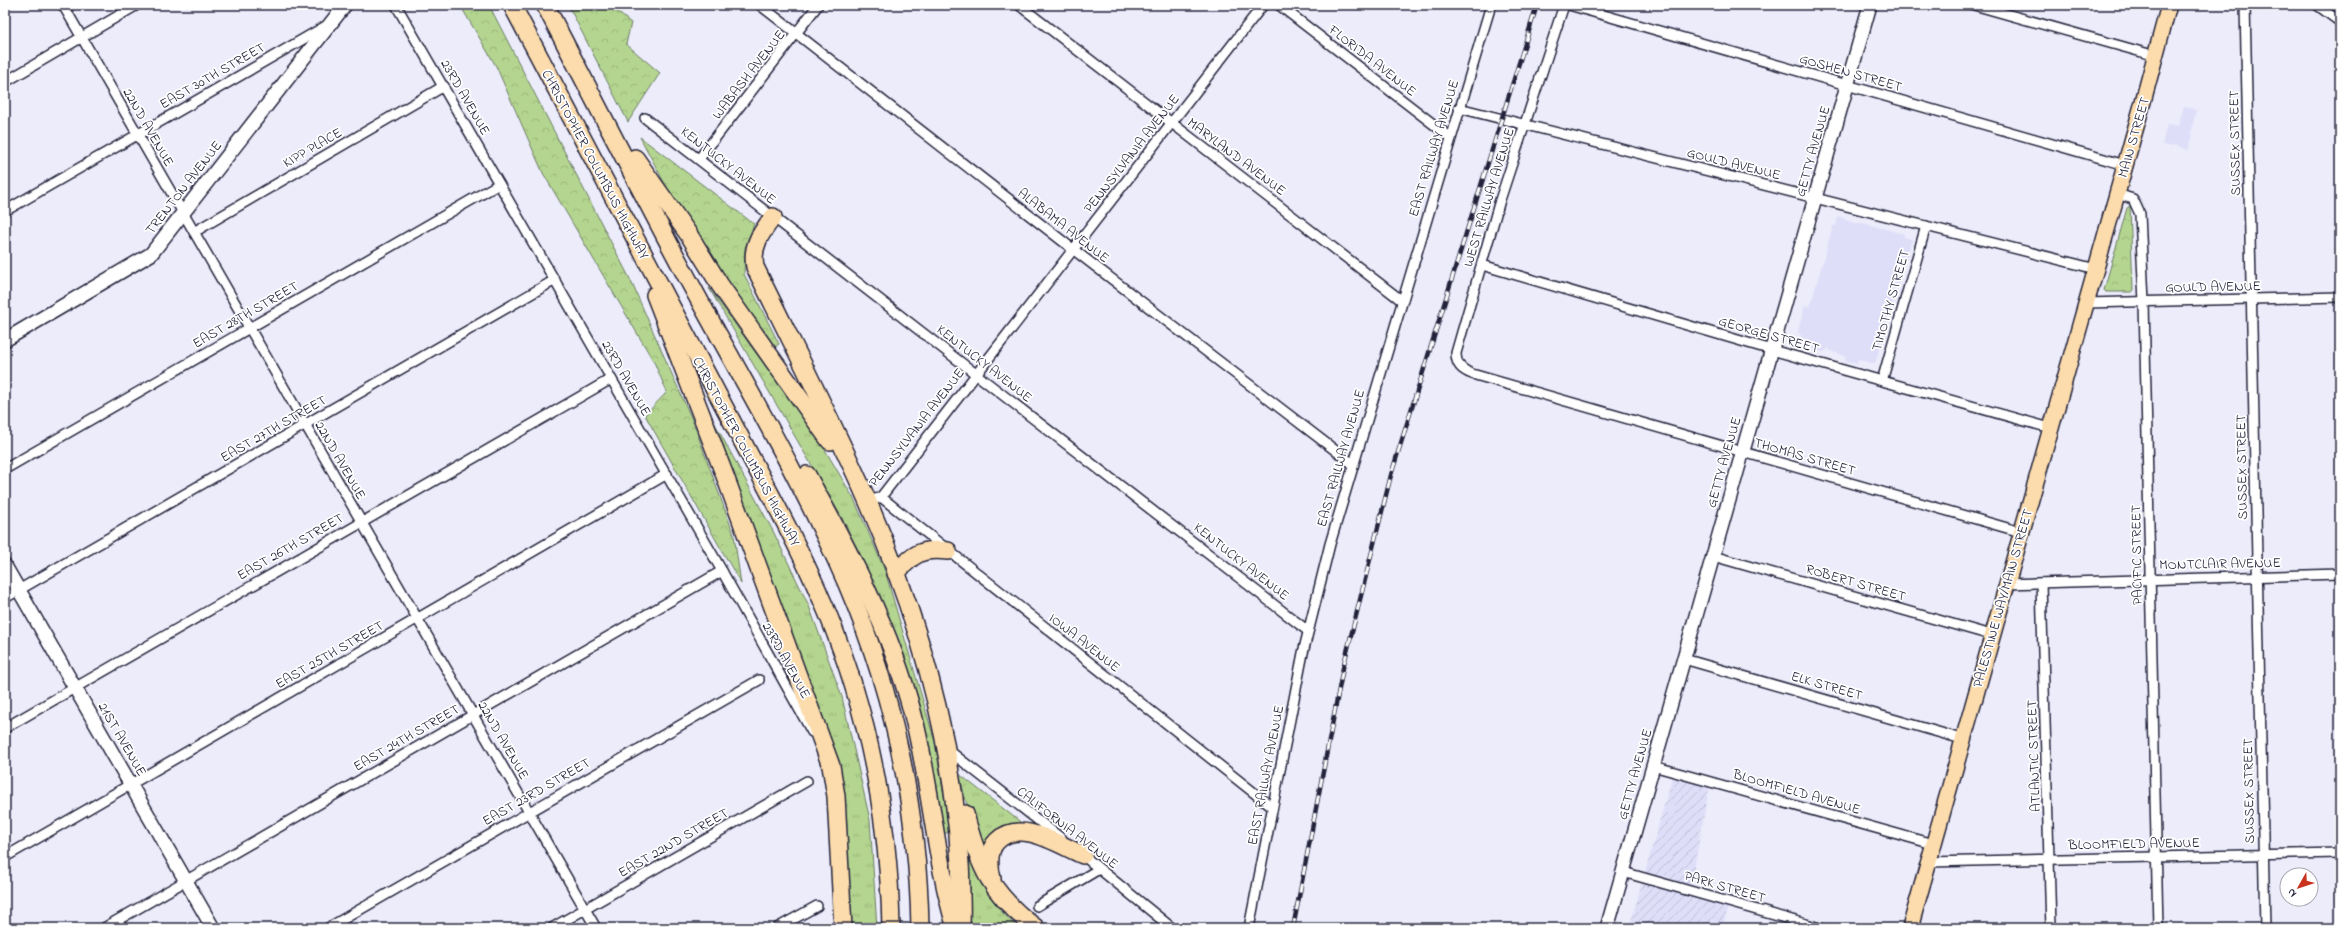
<svg xmlns="http://www.w3.org/2000/svg" width="2345" height="933" viewBox="0 0 2345 933" font-family="'Indie Flower',sans-serif">
  <style>
    .built { fill: #dedef8 }
    .industrial { fill: url(#industrial-furrows) }
    .grass { fill: url(#grass-tufts); stroke: #6b7c65 }
    .forest { fill: url(#forest-crowns); stroke: #6b7c65 }
    .lines { fill: none; stroke-linecap: round; stroke-linejoin: round }
    .street-casing { stroke: #22223b; stroke-width: 12 }
    .secondary-casing { stroke: #22223b; stroke-width: 16 }
    .primary-casing { stroke: #22223b; stroke-width: 18 }
    .highway-casing { stroke: #22223b; stroke-width: 20 }
    .street { stroke: #fff; stroke-width: 9 }
    .secondary { stroke: #fff; stroke-width: 13 }
    .primary { stroke: #fcdcac; stroke-width: 15 }
    .highway { stroke: #fcdcac; stroke-width: 17 }
    .rail-casing { stroke: #22223b; stroke-width: 4.5 }
    .rail { stroke: #fff; stroke-width: 3; stroke-dasharray: 9; stroke-linecap: butt }
    .labels { text-anchor: middle; stroke-width: 3.5; stroke-linejoin: round; paint-order: stroke }
    .street-label { font-size: 14px; fill: #22223b; stroke: #fff }
  </style>
  <defs>
    <pattern id="industrial-furrows" width="10" height="10" patternUnits="userSpaceOnUse"><rect width="10" height="10" fill="#dedef8"/><path d="M-1 1l2-2M0 10L10 0M9 11l2-2" fill="none" stroke="#bebed6"/></pattern>
    <pattern id="grass-tufts" width="24" height="20" patternUnits="userSpaceOnUse"><rect width="24" height="20" fill="#b4d58f"/><path d="M3 7l-1-3M5 7V3M7 7l1-3M15 17l-1-3M17 17v-4M19 17l1-3" fill="none" stroke="#9ab77c"/></pattern>
    <pattern id="forest-crowns" width="20" height="18" patternUnits="userSpaceOnUse"><rect width="20" height="18" fill="#b4d58f"/><path d="M2 6a3 3 0 1 1 6 0M12 15a3 3 0 1 1 6 0" fill="none" stroke="#9ab77c"/></pattern>
  </defs>
  <rect width="100%" height="100%" fill="#ececfb"/>
  <filter id="ink" filterUnits="userSpaceOnUse"><feTurbulence type="fractalNoise" baseFrequency=".025" numOctaves="2"/><feDisplacementMap in="SourceGraphic" scale="8" xChannelSelector="R" yChannelSelector="G"/><feConvolveMatrix kernelMatrix="1 2 1 2 8 2 1 2 1" color-interpolation-filters="sRGB"/></filter>
  <g filter="url(#ink)">
    <g class="built">
      <polygon points="2184,106 2196,110 2191,134 2193,135 2188,150 2174,145 2172,147 2162,145 2167,124 2178,126"/>
      <polygon points="1838,216 1855,223 1863,223 1904,234 1904,237 1912,239 1904,266 1900,265 1896,277 1900,279 1875,364 1858,359 1857,364 1845,360 1846,356 1831,351 1829,348 1824,352 1808,348 1798,331 1805,305 1810,307 1833,226 1836,226"/>
    </g>
    <polygon class="industrial" points="1675,767 1711,778 1690,890 1730,901 1722,928 1629,928"/>
    <g class="grass">
      <polygon points="709,288 821,443 854,499 885,571 935,742 950,831 942,835 890,632 862,558 841,516"/>
      <polygon points="700,396 773,531 809,606 842,697 870,820 877,928 847,928 844,805"/>
      <polygon points="959,774 1023,824 979,851"/>
      <path d="M967,847C979,879 992,907 1019,928H968Z"/>
    </g>
    <g class="forest">
      <polygon points="460,5 489,5 630,279 693,422 734,535 741,584 645,415 667,392 654,362 543,173 496,66"/>
      <polygon points="568,5 609,5 631,23 626,44 660,73 628,122"/>
      <polygon points="640,137 754,224 745,248 744,274 779,344 771,350 689,229"/>
      <polygon points="2130,206 2133,290 2131,292 2106,292 2104,290 2127,208"/>
    </g>
    <g class="lines">
      <defs>
        <g id="street">
          <polyline points="63,5 596,928"/>
          <polyline points="396,5 722,571 812,732"/>
          <polyline points="760,5 1074,250 1353,464"/>
          <polyline points="1019,5 1401,300"/>
          <polyline points="1279,5 1450,137"/>
          <path d="M1564,5L1500,200L1456,353C1456,365 1462,370 1472,374L2021,532"/>
          <polyline points="1569,5 2125,165"/>
          <polyline points="1974,5 2156,56"/>
          <polyline points="2245,5 2265,928"/>
          <polyline points="2317,5 2340,22"/>
          <polyline points="5,82 137,5"/>
          <polyline points="1459,108 2096,269"/>
          <polyline points="645,118 1308,631"/>
          <polyline points="699,159 818,5"/>
          <polyline points="2117,194 2133,199 2140,214 2144,302 2158,928"/>
          <polyline points="5,211 326,26"/>
          <polyline points="194,232 444,86"/>
          <polyline points="1482,265 1772,350 2050,428"/>
          <polyline points="2086,303 2340,297"/>
          <polyline points="1882,381 1926,226"/>
          <polyline points="5,469 499,184"/>
          <polyline points="881,497 1272,807"/>
          <polyline points="868,502 881,497 1263,5"/>
          <polyline points="1713,556 1991,635"/>
          <polyline points="2041,583 2051,928"/>
          <polyline points="2006,584 2340,574"/>
          <polyline points="5,598 555,280"/>
          <polyline points="1684,659 1962,739"/>
          <polyline points="5,728 611,379"/>
          <polyline points="947,749 1062,839"/>
          <polyline points="1653,766 1933,844"/>
          <polyline points="1080,853 1172,928"/>
          <polyline points="5,857 667,474"/>
          <polyline points="1928,862 2340,853"/>
          <polyline points="1623,872 1820,928"/>
          <polyline points="1037,906 1099,869"/>
          <polyline points="104,928 722,571"/>
          <polyline points="328,928 759,680"/>
          <polyline points="552,928 807,781"/>
          <polyline points="777,928 817,906"/>
          <polyline points="1249,928 1303,653 1330,544 1491,5"/>
        </g>
        <g id="secondary">
          <polyline points="5,340 151,254 345,5"/>
          <polyline points="5,566 213,928"/>
          <polyline points="1607,928 1870,5"/>
        </g>
        <polyline id="primary" points="1910,928 2141,109 2169,5"/>
        <g id="highway">
          <path d="M512,5L766,486C788,527 809,569 827,612C868,711 889,820 891,928"/>
          <path d="M545,5C596,102 645,200 697,296C749,391 804,485 847,584C893,692 918,810 920,928"/>
          <polyline points="635,158 689,235 720,285 830,441"/>
          <path d="M773,217C761,233 751,246 755,267C793,345 833,422 868,502C926,635 965,782 961,928"/>
          <polyline points="655,295 725,476 831,766 836,796 843,928"/>
          <path d="M807,475C850,553 891,629 913,715C931,785 935,859 956,928"/>
          <path d="M896,573C914,553 922,548 948,551"/>
          <path d="M965,814C979,867 991,894 1036,928"/>
          <path d="M992,879C989,866 987,851 997,841C1020,818 1059,845 1083,855"/>
        </g>
      </defs>
      <use href="#street" class="street-casing"/>
      <use href="#secondary" class="secondary-casing"/>
      <use href="#primary" class="primary-casing"/>
      <use href="#highway" class="highway-casing"/>
      <use href="#street" class="street"/>
      <use href="#secondary" class="secondary"/>
      <use href="#primary" class="primary"/>
      <use href="#highway" class="highway"/>
      <defs>
        <polyline id="rail" points="1293,928 1343,668 1391,475 1537,5"/>
      </defs>
      <use href="#rail" class="rail-casing"/>
      <use href="#rail" class="rail"/>
    </g>
  </g>
  <g class="labels">
    <g class="street-label">
      <text transform="translate(1373 60) rotate(38)" y="5">FLORIDA AVENUE</text>
      <text transform="translate(1851 72) rotate(16)" y="5">GOSHEN STREET</text>
      <text transform="translate(748 74) rotate(-52)" y="5">WABASH AVENUE</text>
      <text transform="translate(212 75) rotate(-30)" y="5">EAST 30TH STREET</text>
      <text transform="translate(466 97) rotate(60)" y="5">23RD AVENUE</text>
      <text transform="translate(149 127) rotate(60)" y="5">22ND AVENUE</text>
      <text transform="translate(2133 137) rotate(-74)" y="5">MAIN STREET</text>
      <text transform="translate(2234 143) rotate(-91)" y="5">SUSSEX STREET</text>
      <text transform="translate(312 147) rotate(-30)" y="5">KIPP PLACE</text>
      <text transform="translate(1433 148) rotate(-73)" y="5">EAST RAILWAY AVENUE</text>
      <text transform="translate(1812 151) rotate(-74)" y="5">GETTY AVENUE</text>
      <text transform="translate(1131 153) rotate(-52)" y="5">PENNSYLVANIA AVENUE</text>
      <text transform="translate(1237 156) rotate(37)" y="5">MARYLAND AVENUE</text>
      <text transform="translate(1734 163) rotate(14)" y="5">GOULD AVENUE</text>
      <text transform="translate(596 164) rotate(62)" y="5">CHRISTOPHER COLUMBUS HIGHWAY</text>
      <text transform="translate(729 165) rotate(38)" y="5">KENTUCKY AVENUE</text>
      <text transform="translate(183 187) rotate(-52)" y="5">TRENTON AVENUE</text>
      <text transform="translate(1488 197) rotate(-73)" y="5">WEST RAILWAY AVENUE</text>
      <text transform="translate(1064 225) rotate(38)" y="5">ALABAMA AVENUE</text>
      <text transform="translate(2213 286) rotate(-1)" y="5">GOULD AVENUE</text>
      <text transform="translate(1890 300) rotate(-74)" y="5">TIMOTHY STREET</text>
      <text transform="translate(245 314) rotate(-30)" y="5">EAST 28TH STREET</text>
      <text transform="translate(1769 334) rotate(16)" y="5">GEORGE STREET</text>
      <text transform="translate(985 363) rotate(38)" y="5">KENTUCKY AVENUE</text>
      <text transform="translate(627 378) rotate(60)" y="5">23RD AVENUE</text>
      <text transform="translate(916 427) rotate(-52)" y="5">PENNSYLVANIA AVENUE</text>
      <text transform="translate(273 428) rotate(-30)" y="5">EAST 27TH STREET</text>
      <text transform="translate(747 451) rotate(62)" y="5">CHRISTOPHER COLUMBUS HIGHWAY</text>
      <text transform="translate(1805 456) rotate(16)" y="5">THOMAS STREET</text>
      <text transform="translate(1340 458) rotate(-74)" y="5">EAST RAILWAY AVENUE</text>
      <text transform="translate(341 460) rotate(60)" y="5">22ND AVENUE</text>
      <text transform="translate(1723 462) rotate(-74)" y="5">GETTY AVENUE</text>
      <text transform="translate(2241 467) rotate(-91)" y="5">SUSSEX STREET</text>
      <text transform="translate(290 546) rotate(-30)" y="5">EAST 26TH STREET</text>
      <text transform="translate(2136 555) rotate(-91)" y="5">PACIFIC STREET</text>
      <text transform="translate(1242 561) rotate(38)" y="5">KENTUCKY AVENUE</text>
      <text transform="translate(2220 563) rotate(-1)" y="5">MONTCLAIR AVENUE</text>
      <text transform="translate(1856 582) rotate(16)" y="5">ROBERT STREET</text>
      <text transform="translate(2002 598) rotate(-74)" y="5">PALESTINE WAY/MAIN STREET</text>
      <text transform="translate(1085 642) rotate(38)" y="5">IOWA AVENUE</text>
      <text transform="translate(329 654) rotate(-30)" y="5">EAST 25TH STREET</text>
      <text transform="translate(787 660) rotate(61)" y="5">23RD AVENUE</text>
      <text transform="translate(1827 685) rotate(16)" y="5">ELK STREET</text>
      <text transform="translate(406 737) rotate(-30)" y="5">EAST 24TH STREET</text>
      <text transform="translate(123 739) rotate(60)" y="5">21ST AVENUE</text>
      <text transform="translate(504 740) rotate(60)" y="5">22ND AVENUE</text>
      <text transform="translate(2033 756) rotate(-92)" y="5">ATLANTIC STREET</text>
      <text transform="translate(1634 774) rotate(-74)" y="5">GETTY AVENUE</text>
      <text transform="translate(1265 775) rotate(-79)" y="5">EAST RAILWAY AVENUE</text>
      <text transform="translate(536 791) rotate(-30)" y="5">EAST 23RD STREET</text>
      <text transform="translate(1797 791) rotate(16)" y="5">BLOOMFIELD AVENUE</text>
      <text transform="translate(2248 791) rotate(-91)" y="5">SUSSEX STREET</text>
      <text transform="translate(1068 827) rotate(38)" y="5">CALIFORNIA AVENUE</text>
      <text transform="translate(673 842) rotate(-30)" y="5">EAST 22ND STREET</text>
      <text transform="translate(2134 843) rotate(-1)" y="5">BLOOMFIELD AVENUE</text>
      <text transform="translate(1725 886) rotate(16)" y="5">PARK STREET</text>
    </g>
  </g>
  <rect width="2345" height="933" fill="none" stroke="#fff" stroke-width="20"/>
  <rect x="10" y="10" width="2325" height="913" fill="none" stroke="#22223b" stroke-width="1.5" filter="url(#ink)"/>
  <g transform="translate(2299 887) rotate(231)"><circle r="19" fill="#ffffff" stroke="#a7a7b1"/>
  <path d="M0-3L7 15L0 10L-7 15Z" fill="#c8321e"/>
  <text y="-6" font-size="11" font-weight="bold" text-anchor="middle" fill="#22223b">N</text>
  </g>
</svg>
